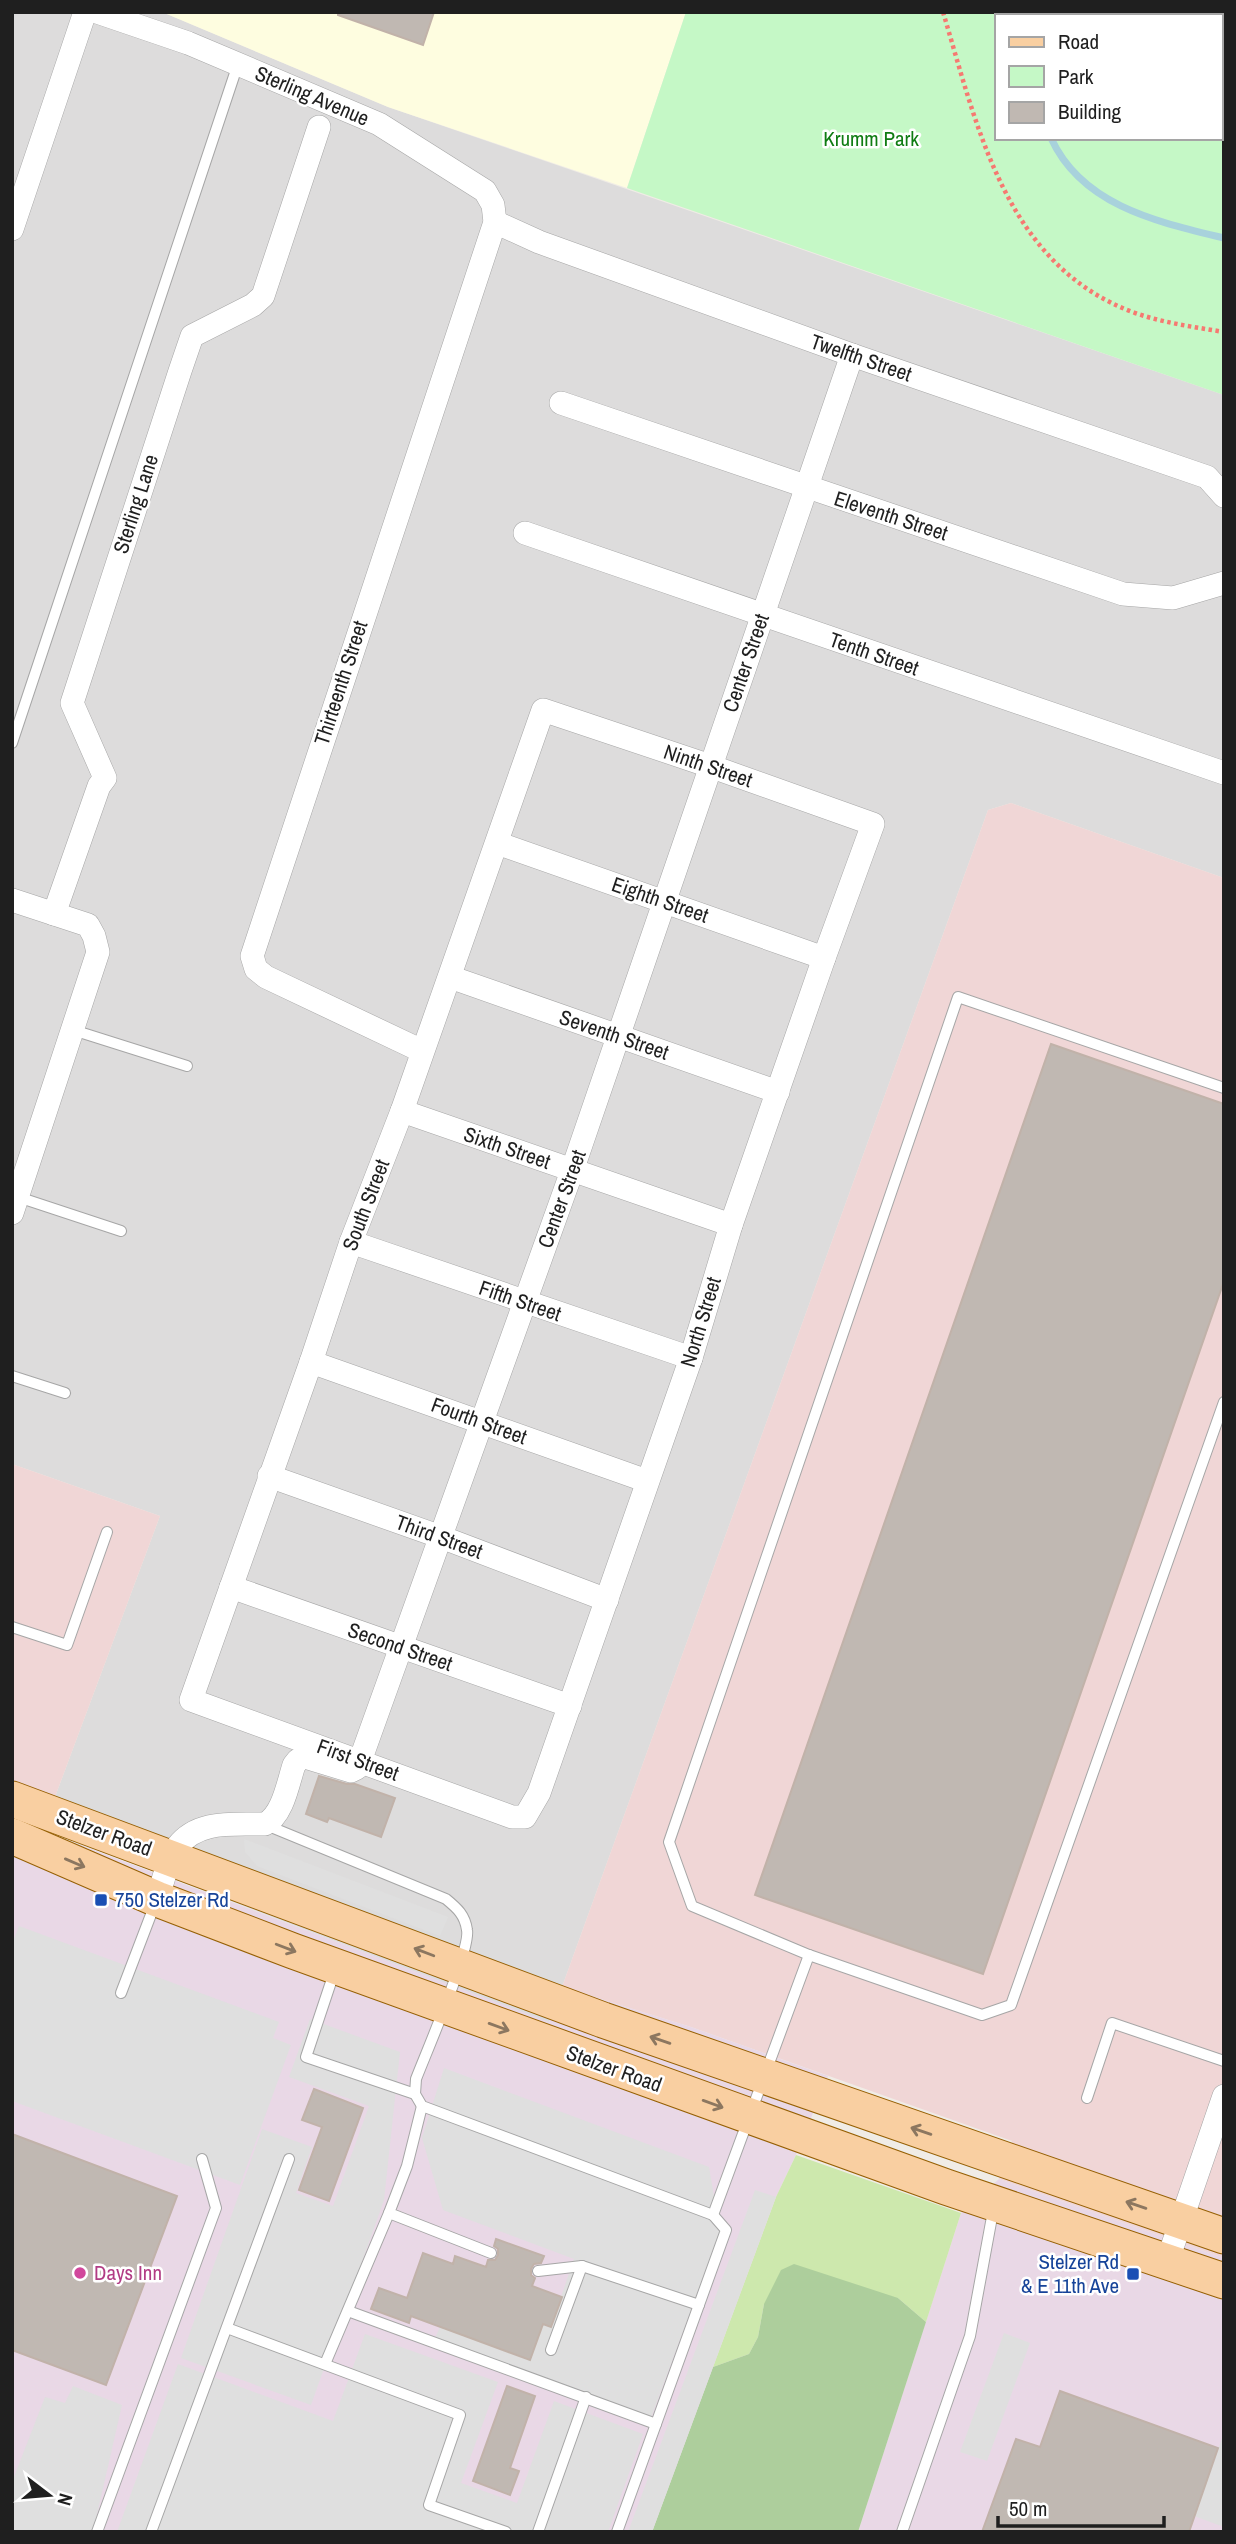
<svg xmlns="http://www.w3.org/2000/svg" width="1236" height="2544" viewBox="0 0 1236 2544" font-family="'Archivo Narrow',sans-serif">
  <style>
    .residential { fill: #dddcdc }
    .commercial { fill: #f0d6d6 }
    .industrial { fill: #e9d8e6 }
    .education { fill: #fefde0 }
    .grass { fill: #cde8ad }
    .forest { fill: #adce9c }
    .park { fill: #c5f8c6; fill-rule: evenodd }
    .parking { fill: #dfdfdf }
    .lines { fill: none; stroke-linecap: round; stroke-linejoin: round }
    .stream { stroke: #a8d2dc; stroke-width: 7 }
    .building { fill: #c0b8b2; stroke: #c1b2a9; stroke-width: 2 }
    .service-casing { stroke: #a6a6a6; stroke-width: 12 }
    .minor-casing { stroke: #a6a6a6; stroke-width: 24 }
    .primary-casing { stroke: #966004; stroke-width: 37 }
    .path { stroke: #f67971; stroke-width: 4.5; stroke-dasharray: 3.5 3.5; stroke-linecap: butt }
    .service { stroke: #fff; stroke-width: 10 }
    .minor { stroke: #fff; stroke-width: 23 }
    .primary { stroke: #f9cfa1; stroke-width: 35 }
    .oneway { stroke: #8c7760 }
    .transit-dot { fill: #1a4fb4; stroke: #fff; stroke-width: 2.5 }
    .hotel-dot { fill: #d1479c; stroke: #fff; stroke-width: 2.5 }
    .labels { text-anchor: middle; stroke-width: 5; stroke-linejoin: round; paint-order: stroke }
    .street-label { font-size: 21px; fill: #1f1f1f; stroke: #fff }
    .park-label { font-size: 21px; fill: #0f7c13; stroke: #fff }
    .transit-label { font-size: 21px; fill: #164399; stroke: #fff; text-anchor: start }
    .hotel-label { font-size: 21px; fill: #b23c85; stroke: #fff; text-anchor: start }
  </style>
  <rect width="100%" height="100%" fill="#f0ece6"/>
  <polygon class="residential" points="12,12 162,12 388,107 1224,395 1224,878 1011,803 988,810 549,2023 43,1829 160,1516 12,1464"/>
  <g class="commercial">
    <polygon points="1011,803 1224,878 1224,2258 999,2179 1012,2141 691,2027 562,1987 988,810"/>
    <polygon points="12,1464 160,1516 43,1829 12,1818"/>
  </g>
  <g class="industrial">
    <polygon points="12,1819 549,2022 562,1987 691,2027 828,2076 796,2155 776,2197 652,2532 12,2532"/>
    <polygon points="999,2179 1224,2258 1224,2532 858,2532 961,2213"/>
  </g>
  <polygon class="education" points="162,12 686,12 627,188 388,107"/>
  <polygon class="grass" points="796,2155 961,2213 926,2322 898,2298 764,2304 758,2337 749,2354 713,2367 776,2197"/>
  <polygon class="forest" points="794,2264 898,2298 926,2322 858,2532 652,2532 713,2367 749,2354 758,2337 764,2304 781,2270"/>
  <path class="park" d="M686,12H1224V395L627,188ZM996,16H1220V138H996Z"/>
  <g class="parking">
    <polygon points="244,1839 448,1917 440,1936 257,1866 245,1852"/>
    <polygon points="19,1926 279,2022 273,2038 291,2045 240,2185 12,2101 12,1944"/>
    <polygon points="310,2019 400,2052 384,2200 311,2405 181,2358 262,2129 312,2147 296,2193 333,2206 369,2106 289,2077"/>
    <polygon points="444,2068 709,2167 720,2232 651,2418 435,2338 440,2327 530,2360 543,2324 551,2326 574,2259 443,2210 422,2138"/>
    <polygon points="755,2190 776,2197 652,2532 628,2532"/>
    <polygon points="1004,2333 1030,2343 987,2461 960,2452"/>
    <polygon points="365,2334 498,2382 461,2483 517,2503 554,2401 643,2434 608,2532 117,2532 178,2364 333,2421"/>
    <polygon points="73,2386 122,2405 93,2532 12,2532 12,2482 45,2397 65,2403"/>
    <polygon points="1224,2433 1224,2527 1194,2516"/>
  </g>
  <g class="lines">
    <path class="stream" d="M1051,138C1082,206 1158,222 1224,238"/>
  </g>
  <g class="building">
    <polygon points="338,12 434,12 423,45 338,15"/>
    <polygon points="1051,1044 1224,1104 1224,1281 983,1974 755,1895"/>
    <polygon points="319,1776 347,1784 355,1784 395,1798 381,1837 329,1818 327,1822 306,1814"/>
    <polygon points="314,2089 363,2108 329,2201 299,2190 322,2127 302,2120"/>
    <polygon points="12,2134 177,2196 106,2385 12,2350"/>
    <polygon points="496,2239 544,2256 541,2263 534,2264 531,2269 531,2275 535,2278 532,2286 562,2297 551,2327 543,2324 530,2360 411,2316 409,2323 371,2309 379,2288 407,2298 423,2253 453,2264 455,2256 486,2267 488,2260 495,2260 498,2255 498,2249 494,2246"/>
    <polygon points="507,2386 535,2396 510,2468 519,2471 510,2495 473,2481"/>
    <polygon points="1060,2391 1218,2448 1189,2532 982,2532 1016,2439 1040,2447"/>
  </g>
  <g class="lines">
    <defs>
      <g id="service">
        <polyline points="12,743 238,64"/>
        <polyline points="73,1030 187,1066"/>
        <polyline points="1224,1088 958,997 669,1842 692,1906 809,1955 982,2015 1011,2005 1224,1402"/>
        <polyline points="18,1197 121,1231"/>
        <polyline points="12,1376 65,1393"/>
        <polyline points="12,1627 67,1645 107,1532"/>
        <path d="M266,1825L446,1899C457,1908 465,1915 467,1930C471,1949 426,2053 416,2079L415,2094L422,2106L713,2215L809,1955"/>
        <polyline points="335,1970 306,2057 415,2094"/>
        <polyline points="121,1993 155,1904"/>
        <polyline points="1087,2098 1112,2023 1224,2061"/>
        <polyline points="422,2106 407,2166 389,2213 491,2253"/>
        <polyline points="538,2271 582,2266 699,2305"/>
        <polyline points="348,2311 656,2424"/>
        <polyline points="227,2328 460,2415 429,2505 506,2532"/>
        <polyline points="551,2350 582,2266"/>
        <polyline points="325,2364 389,2213"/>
        <polyline points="97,2532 216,2208 202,2159"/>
        <polyline points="151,2532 289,2159"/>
        <polyline points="538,2532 586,2397"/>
        <polyline points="617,2532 726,2230 713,2215"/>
        <polyline points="902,2532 970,2336 994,2206"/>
      </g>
      <g id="minor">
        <polyline points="97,12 188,43 379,124 485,191 493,205 495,222 252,956 256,969 266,977 422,1051"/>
        <polyline points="495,222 539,242 852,355 1207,477 1224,496"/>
        <polyline points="12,229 85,12"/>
        <polyline points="561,403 1123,594 1173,598 1224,583"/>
        <polyline points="525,533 1224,773"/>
        <polygon points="543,710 710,766 873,824 824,958 731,1225 691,1358 539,1793 525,1817 512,1817 191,1700 311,1362 351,1242 402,1111"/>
        <polyline points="497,843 824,958"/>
        <polyline points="12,900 88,925 94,936 98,952 12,1213"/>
        <polyline points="54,914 99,786 105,778 72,703 180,371 192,336 253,305 263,296 319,127"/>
        <polyline points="450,977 778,1092"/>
        <polyline points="402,1111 731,1225"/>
        <polyline points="351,1242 691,1358"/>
        <polyline points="311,1362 647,1481"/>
        <polyline points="269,1476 441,1537 607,1600"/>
        <polyline points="231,1587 570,1706"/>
        <path d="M157,1899C163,1883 167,1860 177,1847C198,1819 234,1825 265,1824C283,1815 288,1783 294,1765L298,1760L305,1757L351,1771L357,1768L360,1761L572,1171L852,355"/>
        <polyline points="1167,2262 1224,2096"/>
      </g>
      <g id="primary">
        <polyline points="12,1799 603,2020 1224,2236"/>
        <polyline points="12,1836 157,1899 293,1951 946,2187 1224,2281"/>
      </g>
    </defs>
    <use href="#service" class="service-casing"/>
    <use href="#minor" class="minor-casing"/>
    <use href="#primary" class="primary-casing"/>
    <path class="path" d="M943,12C978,129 1006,266 1135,313C1164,323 1194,327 1224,332"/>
    <use href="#service" class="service"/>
    <use href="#minor" class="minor"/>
    <use href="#primary" class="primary"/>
  </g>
  <defs><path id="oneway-shaft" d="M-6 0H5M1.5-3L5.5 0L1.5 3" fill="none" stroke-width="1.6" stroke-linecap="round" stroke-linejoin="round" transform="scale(1.75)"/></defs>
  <g class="oneway">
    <use href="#oneway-shaft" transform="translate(75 1863) rotate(23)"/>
    <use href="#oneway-shaft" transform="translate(286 1948) rotate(21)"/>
    <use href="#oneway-shaft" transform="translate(424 1952) rotate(-159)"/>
    <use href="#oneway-shaft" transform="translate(499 2027) rotate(20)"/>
    <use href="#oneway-shaft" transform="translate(660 2040) rotate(-161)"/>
    <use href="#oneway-shaft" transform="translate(713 2104) rotate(20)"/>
    <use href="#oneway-shaft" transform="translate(921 2131) rotate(-161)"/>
    <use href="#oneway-shaft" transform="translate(1136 2205) rotate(-161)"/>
  </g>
  <g class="transit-dot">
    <rect x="94" y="1893" width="14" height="14" rx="3.5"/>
    <rect x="1126" y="2267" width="14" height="14" rx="3.5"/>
  </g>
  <circle class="hotel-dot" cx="80" cy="2273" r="7"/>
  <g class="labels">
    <g class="street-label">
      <text transform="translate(312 96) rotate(23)" y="7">Sterling Avenue</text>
      <text transform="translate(861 358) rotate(19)" y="7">Twelfth Street</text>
      <text transform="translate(136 504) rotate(-72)" y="7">Sterling Lane</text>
      <text transform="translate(891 516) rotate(18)" y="7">Eleventh Street</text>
      <text transform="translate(874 654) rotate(19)" y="7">Tenth Street</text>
      <text transform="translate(746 663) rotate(-71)" y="7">Center Street</text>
      <text transform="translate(341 683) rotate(-72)" y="7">Thirteenth Street</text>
      <text transform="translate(708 766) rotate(19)" y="7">Ninth Street</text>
      <text transform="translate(660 900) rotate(19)" y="7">Eighth Street</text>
      <text transform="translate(614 1035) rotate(19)" y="7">Seventh Street</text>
      <text transform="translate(507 1148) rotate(19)" y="7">Sixth Street</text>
      <text transform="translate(562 1199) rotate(-70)" y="7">Center Street</text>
      <text transform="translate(366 1205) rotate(-69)" y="7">South Street</text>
      <text transform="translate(520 1301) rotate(19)" y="7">Fifth Street</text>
      <text transform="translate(701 1322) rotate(-73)" y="7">North Street</text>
      <text transform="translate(479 1421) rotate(20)" y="7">Fourth Street</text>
      <text transform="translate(439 1537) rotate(20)" y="7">Third Street</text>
      <text transform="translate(400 1647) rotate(19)" y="7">Second Street</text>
      <text transform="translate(358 1760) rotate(20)" y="7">First Street</text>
      <text transform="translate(104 1833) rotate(20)" y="7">Stelzer Road</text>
      <text transform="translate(614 2069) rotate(20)" y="7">Stelzer Road</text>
    </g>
    <g class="park-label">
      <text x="871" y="146">Krumm Park</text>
    </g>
    <g class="transit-label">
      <text x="115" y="1907">750 Stelzer Rd</text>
      <text x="1119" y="2269" text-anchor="end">Stelzer Rd<tspan x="1119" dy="24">&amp; E 11th Ave</tspan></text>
    </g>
    <g class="hotel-label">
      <text x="94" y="2280">Days Inn</text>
    </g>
  </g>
  <rect width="1236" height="2544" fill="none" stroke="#1f1f1f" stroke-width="28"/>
  <rect x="995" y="14" width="228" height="126" fill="#ffffff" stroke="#a5a5a5" stroke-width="2"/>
  <rect x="1009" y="37" width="35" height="10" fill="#f9cfa1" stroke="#a5a5a5" stroke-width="2"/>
  <text x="1058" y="49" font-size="21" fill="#1f1f1f">Road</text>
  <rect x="1009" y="66" width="35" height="21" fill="#c5f8c6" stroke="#a5a5a5" stroke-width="2"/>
  <text x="1058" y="84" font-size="21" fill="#1f1f1f">Park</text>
  <rect x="1009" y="102" width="35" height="21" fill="#c0b8b2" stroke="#a5a5a5" stroke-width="2"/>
  <text x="1058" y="119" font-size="21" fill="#1f1f1f">Building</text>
  <g transform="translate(49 2495) rotate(106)" stroke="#ffffff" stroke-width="5" paint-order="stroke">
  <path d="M0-5L12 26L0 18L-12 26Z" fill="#1f1f1f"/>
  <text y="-10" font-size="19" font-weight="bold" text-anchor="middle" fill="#1f1f1f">N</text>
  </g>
  <path d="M998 2516v10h166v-10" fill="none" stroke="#1f1f1f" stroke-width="3.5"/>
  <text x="1009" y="2516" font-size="21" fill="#1f1f1f" stroke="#ffffff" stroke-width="5" paint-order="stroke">50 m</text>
</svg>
